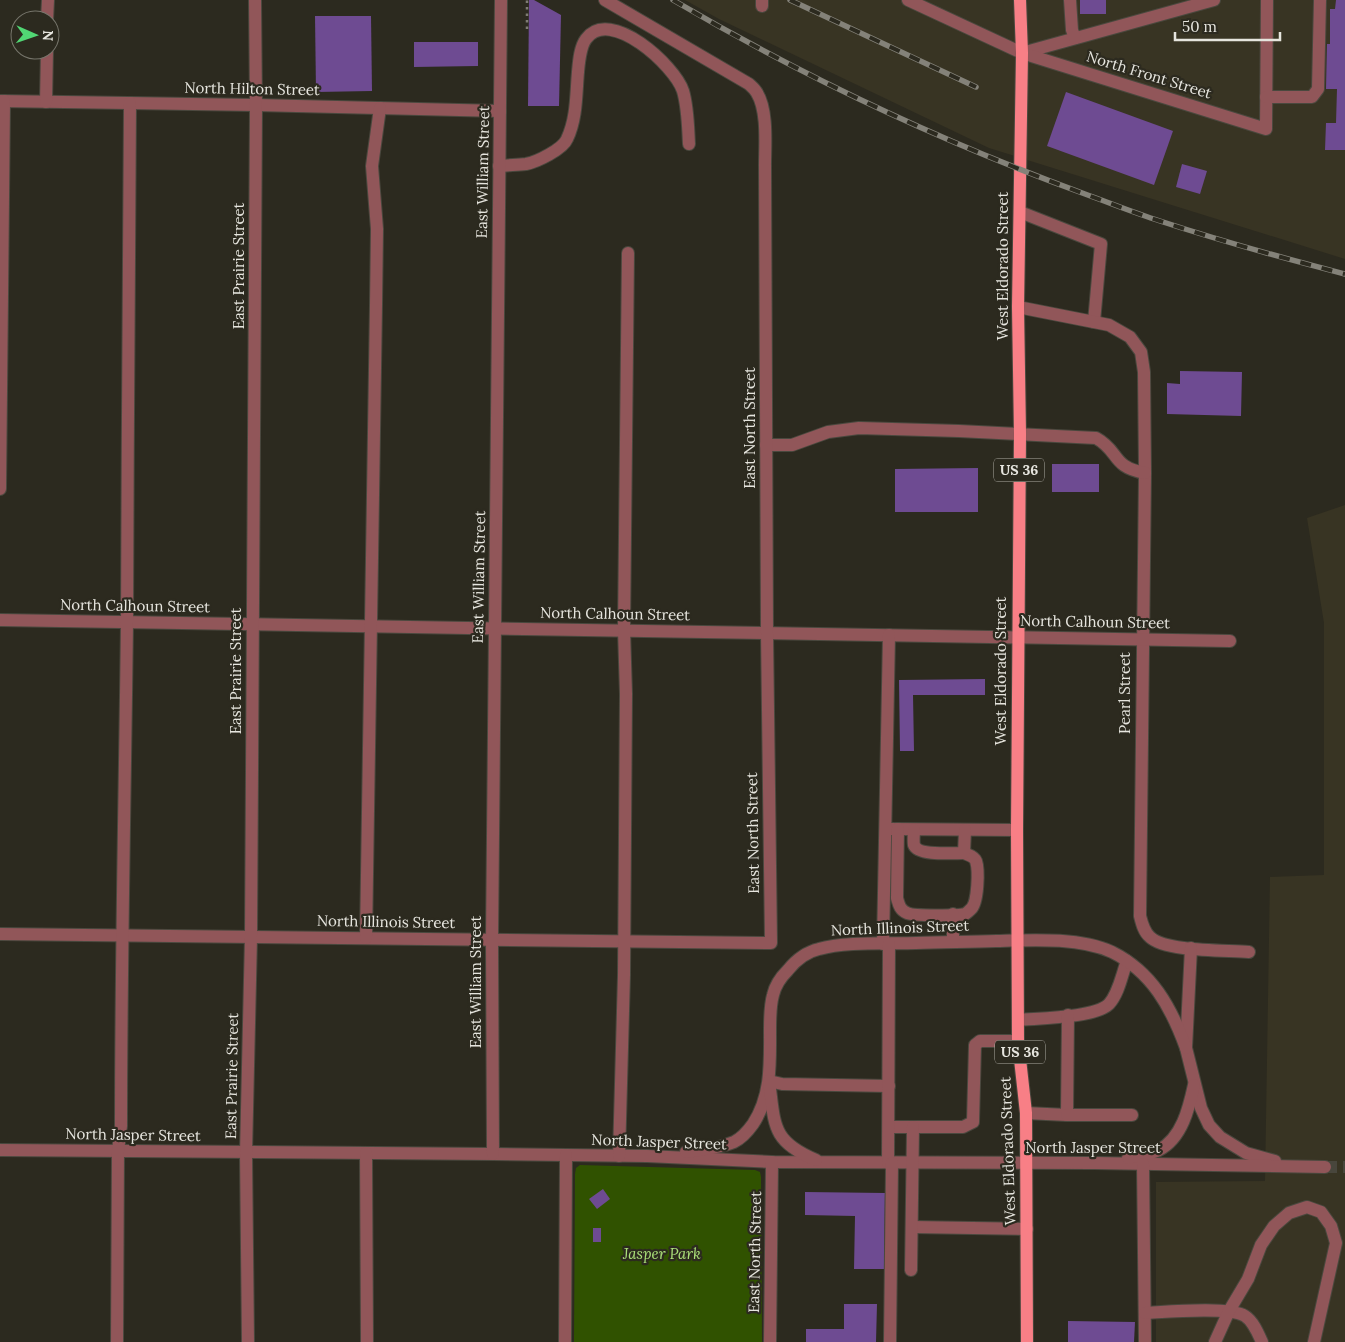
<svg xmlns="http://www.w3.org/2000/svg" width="1345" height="1342" viewBox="0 0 1345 1342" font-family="Lora,serif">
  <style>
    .built { fill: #383423 }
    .green { fill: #305200 }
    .building { fill: #6e4b92 }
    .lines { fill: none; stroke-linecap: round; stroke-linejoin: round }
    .minor-tunnel { stroke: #48463c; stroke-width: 12; stroke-dasharray: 12 6; stroke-linecap: butt }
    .minor-casing { stroke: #4a483e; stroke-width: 14 }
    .major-casing { stroke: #4a483e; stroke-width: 14 }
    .path { stroke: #7f7d74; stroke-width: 2.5; stroke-dasharray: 2.5 4; stroke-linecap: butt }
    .minor { stroke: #915659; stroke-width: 12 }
    .major { stroke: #f87f86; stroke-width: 12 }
    .rail-casing { stroke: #848279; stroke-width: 5.5 }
    .rail { stroke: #2c2a1f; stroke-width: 4; stroke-dasharray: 11; stroke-linecap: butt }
    .labels { text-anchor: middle; stroke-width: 4.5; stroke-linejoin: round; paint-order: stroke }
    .shield { fill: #2c2a1f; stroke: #aeada5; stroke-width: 1 }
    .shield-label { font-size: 14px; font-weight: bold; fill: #e6e5de }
    .street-label { font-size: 15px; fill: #e6e5de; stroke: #2c2a1f }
    .park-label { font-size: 15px; font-style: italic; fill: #abe079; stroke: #2c2a1f }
  </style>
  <rect width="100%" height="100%" fill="#2c2a1f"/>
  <g class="built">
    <polygon points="685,0 1345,0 1345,259 989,148 719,19"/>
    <polygon points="1345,505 1345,1342 1156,1342 1156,1182 1265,1181 1270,877 1324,875 1324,623 1307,518"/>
  </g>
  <polygon class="green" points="580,1165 755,1170 760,1172 761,1177 762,1342 574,1342 575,1174 576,1168"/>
  <g class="building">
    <polygon points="529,0 534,0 561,15 559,106 528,106"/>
    <rect x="1080" y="0" width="26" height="14"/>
    <polygon points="1336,0 1345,0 1345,150 1325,150 1326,123 1336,123 1337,89 1326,89 1327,44 1330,44 1330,9 1335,9"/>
    <polygon points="315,16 371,16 372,91 316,92"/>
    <polygon points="414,42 478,42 478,66 414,67"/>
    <polygon points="1066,92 1173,131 1154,185 1047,146"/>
    <polygon points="1182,164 1207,171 1200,194 1176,187"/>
    <polygon points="1180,371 1242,372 1241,416 1167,414 1167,383 1180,384"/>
    <rect x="1052" y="464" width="47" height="28"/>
    <polygon points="978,468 978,512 895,512 895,469"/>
    <polygon points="985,679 985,695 913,695 914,751 900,751 899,680"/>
    <polygon points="603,1189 610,1199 597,1209 589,1199"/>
    <polygon points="805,1192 885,1193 884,1269 854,1269 855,1216 805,1215"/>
    <rect x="593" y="1228" width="8" height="14"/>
    <polygon points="844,1304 877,1304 876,1342 806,1342 806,1329 844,1329"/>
    <polygon points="1068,1321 1135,1322 1134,1342 1068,1342"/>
  </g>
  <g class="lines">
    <polyline class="minor-tunnel" points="1325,1167 1345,1167"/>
    <defs>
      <g id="minor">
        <polyline points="908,0 1022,53 1214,0"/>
        <polyline points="1070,0 1072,30 1075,38"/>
        <polyline points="762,6 762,0"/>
        <polyline points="47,20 48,0"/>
        <polyline points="1022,53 1266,129 1267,0"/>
        <polyline points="1266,97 1312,97 1318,89 1320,0"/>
        <polyline points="0,101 256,105 500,111"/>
        <polyline points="46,102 47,50"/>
        <path d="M499,166C508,165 517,165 526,164C537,162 563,149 567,139C577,118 576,94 578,72C579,61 580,47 586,39C610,6 675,66 683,91C688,108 688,127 689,144"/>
        <polyline points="1020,212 1101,244 1094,322"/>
        <path d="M1018,307L1109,325L1130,337L1141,352L1144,372L1145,473L1140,916C1142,924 1144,932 1150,937C1165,952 1227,950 1249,952"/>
        <path d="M766,445H792L828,432L859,428L959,431L1096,438C1120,451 1111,467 1145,473"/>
        <polyline points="0,489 4,101"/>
        <polyline points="0,620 1230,641"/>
        <polyline points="889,829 1017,830"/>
        <path d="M898,829L897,898C899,905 900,910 907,913C913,916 958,916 965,914C967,913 969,911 971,909C978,903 979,870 976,861C974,856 968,855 964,853"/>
        <path d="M914,830C914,834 913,841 914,845C918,856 953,853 964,853L965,830"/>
        <path d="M0,934L771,943L767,633L765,165C765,145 768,111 757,93C755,89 751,86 749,84L605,0"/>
        <polyline points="366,938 376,305 377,229 372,166 380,108"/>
        <polyline points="953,942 953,914"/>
        <polyline points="883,944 889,635"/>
        <polyline points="1191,948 1186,1048 1201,1108 1209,1125 1220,1137 1246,1153 1275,1161"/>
        <path d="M1018,1020C1039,1018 1095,1018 1109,1004C1119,993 1122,974 1127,961"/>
        <polyline points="1026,1113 1067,1115 1068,1015"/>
        <polyline points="1067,1115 1132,1115"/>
        <polyline points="889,1127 963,1127 973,1122 975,1045 980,1041 1018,1041"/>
        <polyline points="0,1150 493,1154 647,1156 772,1162 1094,1163 1325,1167"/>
        <path d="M686,1152C702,1150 719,1148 734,1142C742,1138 748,1131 753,1124C772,1095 770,1062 770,1029C770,1018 770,1006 773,995C775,986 781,977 788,970C796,960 806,952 819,949C845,941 888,944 916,943C943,942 969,942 996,941C1031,940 1079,937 1112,952C1152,972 1171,1007 1186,1048"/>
        <polyline points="366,1153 367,1342"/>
        <polyline points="493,1154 492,940 501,0"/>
        <polyline points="619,1156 624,975 626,694 624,630 628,253"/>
        <path d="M1128,1158C1138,1156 1150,1154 1159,1150C1182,1138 1189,1108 1194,1085"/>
        <path d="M816,1160C771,1141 775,1125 769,1081L782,1084L889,1086"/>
        <polyline points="888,1163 889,944"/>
        <polyline points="1143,1164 1145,1342"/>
        <polyline points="912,1227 1027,1229"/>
        <polyline points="911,1270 913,1127"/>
        <path d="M1145,1313C1166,1312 1229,1306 1245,1316C1253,1321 1258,1333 1262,1342"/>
        <path d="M117,1342L118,1151L121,1126C121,958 125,790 127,622C128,449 128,276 130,103"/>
        <polyline points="248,1342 246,1153 251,937 256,105 255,0"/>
        <polyline points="565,1342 566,1155"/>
        <polyline points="770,1342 772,1162"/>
        <polyline points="890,1342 892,1163"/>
        <polyline points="1215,1342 1229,1311 1248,1279 1261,1245 1274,1226 1289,1213 1307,1207 1321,1212 1331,1226 1336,1243 1314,1342"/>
      </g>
      <polyline id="major" points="1020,0 1022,53 1018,307 1020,434 1017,830 1018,1041 1026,1113 1027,1342"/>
    </defs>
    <use href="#minor" class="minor-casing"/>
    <use href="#major" class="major-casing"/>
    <polyline class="path" points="527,29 527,0"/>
    <use href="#minor" class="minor"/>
    <use href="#major" class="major"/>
    <defs>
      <g id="rail">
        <path d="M673,0C804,77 942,142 1085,194C1110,203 1135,213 1160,221C1221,241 1283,258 1345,274"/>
        <polyline points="790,0 976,87"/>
      </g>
    </defs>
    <use href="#rail" class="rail-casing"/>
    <use href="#rail" class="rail"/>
  </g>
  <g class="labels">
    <g class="shield">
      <rect x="994" y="458.5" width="50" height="23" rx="4"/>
      <rect x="995" y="1040.5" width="50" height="23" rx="4"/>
    </g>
    <g class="shield-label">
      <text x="1019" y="475">US 36</text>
      <text x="1020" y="1057">US 36</text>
    </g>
    <g class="street-label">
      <text transform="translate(1149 75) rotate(17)" y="5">North Front Street</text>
      <text transform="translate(252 89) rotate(1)" y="5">North Hilton Street</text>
      <text transform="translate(483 172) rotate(-89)" y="5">East William Street</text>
      <text transform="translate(239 266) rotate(-90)" y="5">East Prairie Street</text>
      <text transform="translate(1003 266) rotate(-90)" y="5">West Eldorado Street</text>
      <text transform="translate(750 428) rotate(-90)" y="5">East North Street</text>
      <text transform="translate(479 577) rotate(-89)" y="5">East William Street</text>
      <text transform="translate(135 606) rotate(1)" y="5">North Calhoun Street</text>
      <text transform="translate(615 614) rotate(1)" y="5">North Calhoun Street</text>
      <text transform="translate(1095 622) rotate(1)" y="5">North Calhoun Street</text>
      <text transform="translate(236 671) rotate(-90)" y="5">East Prairie Street</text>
      <text transform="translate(1001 671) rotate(-90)" y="5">West Eldorado Street</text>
      <text transform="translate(1125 693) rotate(-90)" y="5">Pearl Street</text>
      <text transform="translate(753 833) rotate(-91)" y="5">East North Street</text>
      <text transform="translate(386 922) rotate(1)" y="5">North Illinois Street</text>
      <text transform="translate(900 928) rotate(-2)" y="5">North Illinois Street</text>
      <text transform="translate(476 982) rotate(-90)" y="5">East William Street</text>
      <text transform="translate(232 1076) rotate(-89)" y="5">East Prairie Street</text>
      <text transform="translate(133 1135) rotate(1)" y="5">North Jasper Street</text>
      <text transform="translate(659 1142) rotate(2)" y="5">North Jasper Street</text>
      <text x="1093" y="1153">North Jasper Street</text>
      <text transform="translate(1008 1151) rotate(-92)" y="5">West Eldorado Street</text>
      <text transform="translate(755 1252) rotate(-89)" y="5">East North Street</text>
    </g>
    <g class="park-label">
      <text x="662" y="1259">Jasper Park</text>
    </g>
  </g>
  <g transform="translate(35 35) rotate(92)"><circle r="24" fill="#2c2a1f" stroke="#76756b"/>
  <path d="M0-4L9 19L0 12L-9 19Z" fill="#51d674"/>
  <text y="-8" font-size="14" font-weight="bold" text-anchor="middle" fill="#e6e5de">N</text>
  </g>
  <path d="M1175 32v8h105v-8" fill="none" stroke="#e6e5de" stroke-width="2.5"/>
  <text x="1182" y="32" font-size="15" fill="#e6e5de" stroke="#2c2a1f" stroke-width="4" paint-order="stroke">50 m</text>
</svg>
